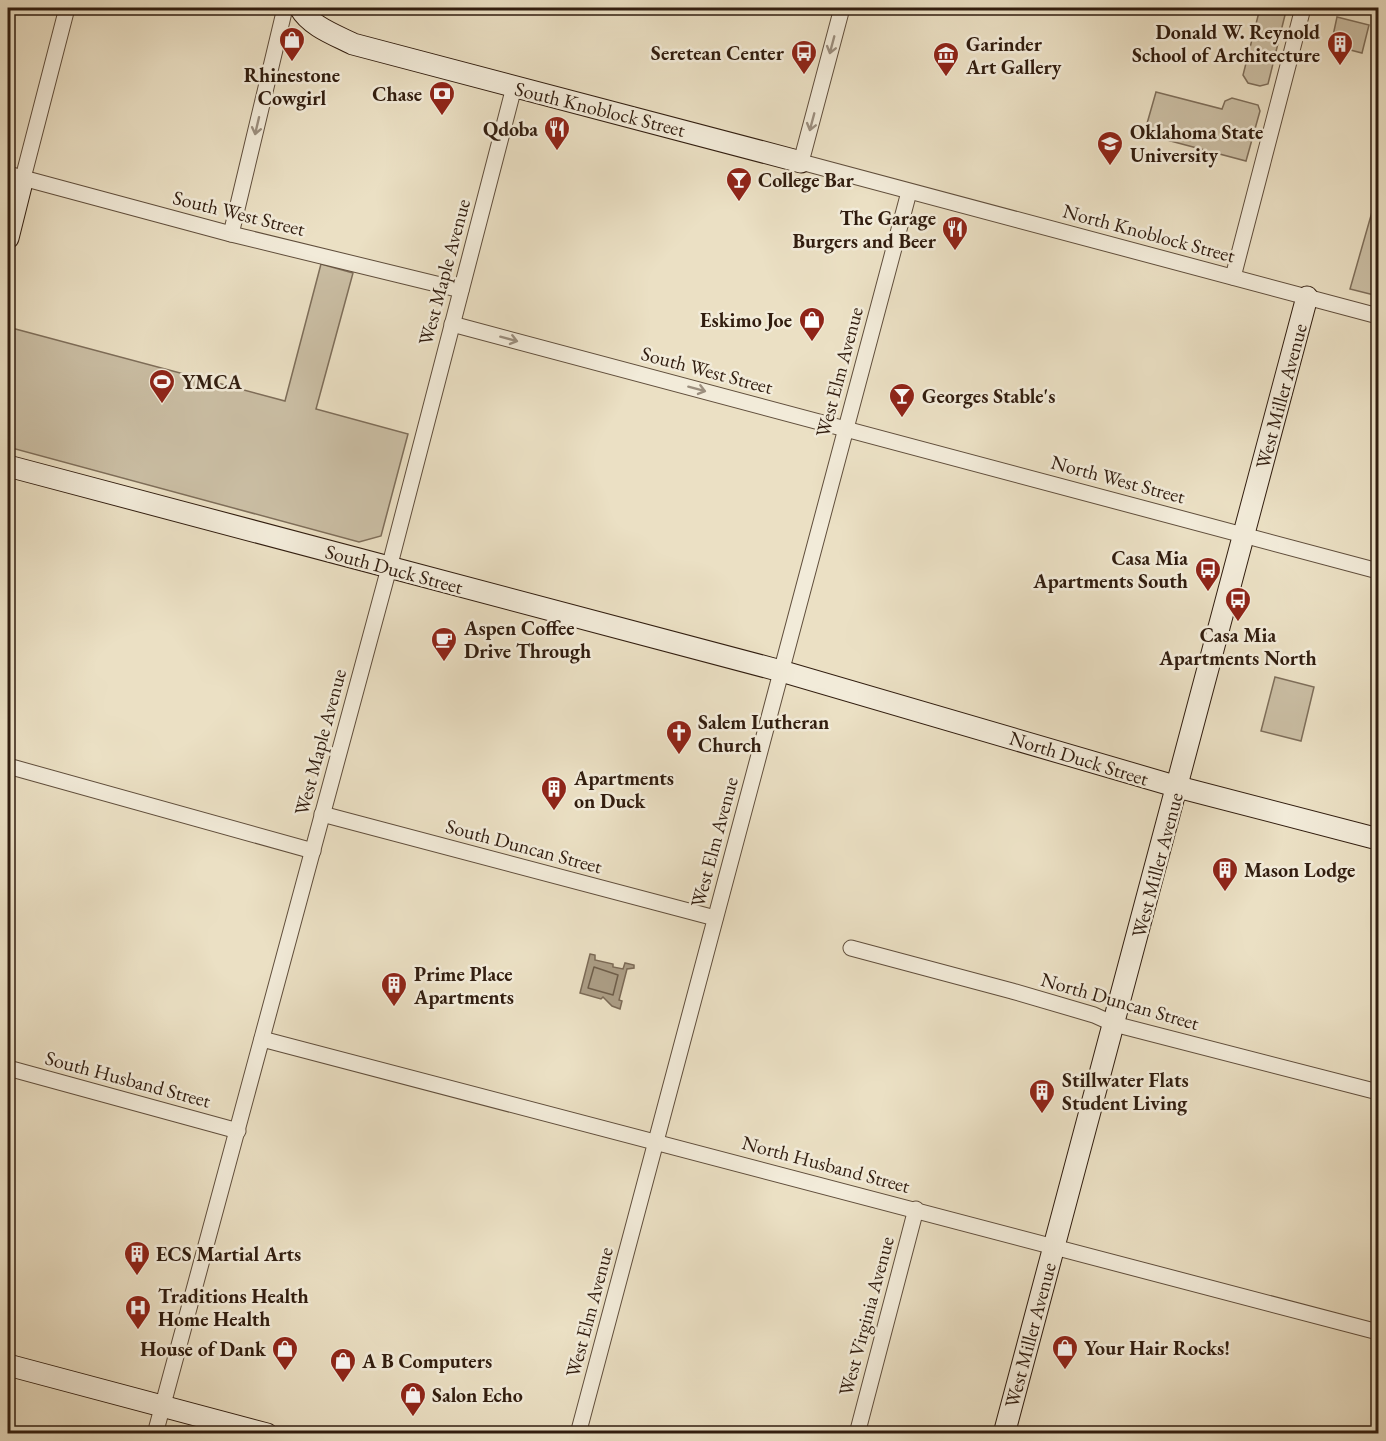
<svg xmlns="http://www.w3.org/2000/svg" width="1386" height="1441" viewBox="0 0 1386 1441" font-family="'EB Garamond',serif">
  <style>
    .green { fill: #cbbfa5; stroke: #7e6e5a; stroke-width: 1.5 }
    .water { fill: #ac9e86; stroke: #7b6a56; stroke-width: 1.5 }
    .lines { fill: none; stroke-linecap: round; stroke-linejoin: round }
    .shore { stroke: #6e5e4a; stroke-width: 1.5 }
    .street-casing { stroke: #604e3c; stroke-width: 17 }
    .secondary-casing { stroke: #311d0f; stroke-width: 23 }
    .street { stroke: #f2ebd9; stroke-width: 15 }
    .secondary { stroke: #f2ebd9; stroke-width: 21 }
    .oneway { stroke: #9b8e7e }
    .labels { text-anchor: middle; stroke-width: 5; stroke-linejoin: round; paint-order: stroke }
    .poi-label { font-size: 20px; font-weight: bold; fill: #311d0f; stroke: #f2ebd9; text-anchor: start }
    .street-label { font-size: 20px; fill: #311d0f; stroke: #f2ebd9 }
  </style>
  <rect width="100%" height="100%" fill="#ebe0c4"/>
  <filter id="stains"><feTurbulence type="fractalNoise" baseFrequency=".00333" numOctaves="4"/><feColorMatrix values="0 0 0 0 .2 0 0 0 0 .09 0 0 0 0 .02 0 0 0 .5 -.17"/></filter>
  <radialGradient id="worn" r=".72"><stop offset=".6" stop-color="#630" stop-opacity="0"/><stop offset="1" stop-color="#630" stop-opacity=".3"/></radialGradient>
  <g class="green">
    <polygon points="1265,8 1279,10 1285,15 1268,84 1260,86 1248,83 1243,75 1259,12"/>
    <polygon points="1337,17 1369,25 1362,53 1331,45"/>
    <polygon points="1156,92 1222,109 1225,101 1232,98 1258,105 1260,111 1246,161 1144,134"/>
    <polygon points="1378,191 1378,273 1375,288 1378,289 1378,296 1350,289"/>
    <polygon points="321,264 353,273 316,409 408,434 381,536 359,542 8,447 8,327 285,401"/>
    <polygon points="1275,677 1314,687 1301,741 1261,731"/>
  </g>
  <polygon class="water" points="590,954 595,955 595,960 613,964 613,967 623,969 625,963 634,965 634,968 627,969 619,1000 622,1001 620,1009 612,1006 603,997 601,999 580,993"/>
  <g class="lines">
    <polygon class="shore" points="594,967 618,975 613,995 588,988"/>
    <defs>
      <g id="street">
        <polyline points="842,8 801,162 1378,316"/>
        <polyline points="8,174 231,234 461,290"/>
        <polyline points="23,178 67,8"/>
        <polyline points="231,234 285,8"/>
        <polyline points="1233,277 1303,8"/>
        <polyline points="452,324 1378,571"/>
        <polyline points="8,766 313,851"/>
        <polyline points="322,814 715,918"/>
        <polyline points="851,948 1012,991 1094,1015 1114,1024 1378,1092"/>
        <polyline points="262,1039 1378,1332"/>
        <polyline points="8,1068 238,1131"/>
        <polyline points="155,1434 389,568 514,87"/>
        <polyline points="578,1434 909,192"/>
        <polyline points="857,1434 916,1209"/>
      </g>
      <g id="secondary">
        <path d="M300,8C310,26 335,35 353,44L801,162"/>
        <polyline points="8,238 23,178"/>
        <polyline points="8,466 781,671 1178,787 1378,839"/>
        <polyline points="8,1365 267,1434"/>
        <polyline points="1004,1434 1307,297"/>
      </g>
    </defs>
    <use href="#street" class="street-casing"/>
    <use href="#secondary" class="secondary-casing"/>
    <use href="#street" class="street"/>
    <use href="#secondary" class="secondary"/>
  </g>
  <defs><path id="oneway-shaft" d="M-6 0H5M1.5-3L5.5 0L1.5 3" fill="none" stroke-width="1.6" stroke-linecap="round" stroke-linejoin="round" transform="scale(1.5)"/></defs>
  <g class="oneway">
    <use href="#oneway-shaft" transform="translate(832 45) rotate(105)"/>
    <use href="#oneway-shaft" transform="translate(812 122) rotate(105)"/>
    <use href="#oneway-shaft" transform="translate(257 126) rotate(103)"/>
    <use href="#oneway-shaft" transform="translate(509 339) rotate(15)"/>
    <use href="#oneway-shaft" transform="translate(697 389) rotate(15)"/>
  </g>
  <defs>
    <symbol id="shop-pin" viewBox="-11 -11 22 30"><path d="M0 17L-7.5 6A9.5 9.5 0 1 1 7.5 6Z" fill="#8f2418" stroke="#f2ebd9"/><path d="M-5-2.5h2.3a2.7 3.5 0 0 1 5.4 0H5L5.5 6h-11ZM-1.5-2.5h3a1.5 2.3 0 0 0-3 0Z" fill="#fff"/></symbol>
    <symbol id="building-pin" viewBox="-11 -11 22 30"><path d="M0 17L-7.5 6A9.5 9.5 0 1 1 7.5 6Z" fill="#8f2418" stroke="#f2ebd9"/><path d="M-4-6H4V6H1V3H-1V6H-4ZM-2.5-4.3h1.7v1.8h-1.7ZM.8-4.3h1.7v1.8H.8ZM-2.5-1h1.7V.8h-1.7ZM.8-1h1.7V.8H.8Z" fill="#fff"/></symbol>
    <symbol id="bus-pin" viewBox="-11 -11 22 30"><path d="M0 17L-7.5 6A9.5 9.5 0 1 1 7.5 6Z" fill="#8f2418" stroke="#f2ebd9"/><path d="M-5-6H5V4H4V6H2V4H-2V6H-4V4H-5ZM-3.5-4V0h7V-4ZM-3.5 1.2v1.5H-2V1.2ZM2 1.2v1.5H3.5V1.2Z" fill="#fff"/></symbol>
    <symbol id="museum-pin" viewBox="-11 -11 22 30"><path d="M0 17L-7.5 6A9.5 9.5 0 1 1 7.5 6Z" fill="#8f2418" stroke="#f2ebd9"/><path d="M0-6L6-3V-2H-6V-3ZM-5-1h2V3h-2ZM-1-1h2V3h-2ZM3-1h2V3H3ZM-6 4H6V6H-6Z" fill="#fff"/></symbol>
    <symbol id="bank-pin" viewBox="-11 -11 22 30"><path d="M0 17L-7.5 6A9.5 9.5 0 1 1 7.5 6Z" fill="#8f2418" stroke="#f2ebd9"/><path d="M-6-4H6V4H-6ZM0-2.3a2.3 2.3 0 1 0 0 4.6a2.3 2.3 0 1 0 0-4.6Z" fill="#fff"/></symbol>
    <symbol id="restaurant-pin" viewBox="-11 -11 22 30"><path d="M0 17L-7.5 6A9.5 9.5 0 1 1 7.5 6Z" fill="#8f2418" stroke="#f2ebd9"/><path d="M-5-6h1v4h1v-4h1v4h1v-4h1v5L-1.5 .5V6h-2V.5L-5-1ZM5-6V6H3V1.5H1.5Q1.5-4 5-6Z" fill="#fff"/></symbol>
    <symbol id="university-pin" viewBox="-11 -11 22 30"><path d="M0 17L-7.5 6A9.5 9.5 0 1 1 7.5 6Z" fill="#8f2418" stroke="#f2ebd9"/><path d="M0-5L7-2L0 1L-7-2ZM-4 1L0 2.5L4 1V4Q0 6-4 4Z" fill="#fff"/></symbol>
    <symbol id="bar-pin" viewBox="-11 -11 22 30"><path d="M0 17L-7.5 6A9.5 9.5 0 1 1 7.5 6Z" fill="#8f2418" stroke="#f2ebd9"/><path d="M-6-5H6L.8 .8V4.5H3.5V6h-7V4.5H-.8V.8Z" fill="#fff"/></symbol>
    <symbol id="stadium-pin" viewBox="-11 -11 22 30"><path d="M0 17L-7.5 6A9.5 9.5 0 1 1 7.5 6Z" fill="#8f2418" stroke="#f2ebd9"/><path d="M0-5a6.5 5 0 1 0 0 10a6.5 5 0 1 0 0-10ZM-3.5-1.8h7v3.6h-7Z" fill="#fff"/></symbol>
    <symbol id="cafe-pin" viewBox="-11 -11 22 30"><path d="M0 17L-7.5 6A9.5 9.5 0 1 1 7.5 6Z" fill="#8f2418" stroke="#f2ebd9"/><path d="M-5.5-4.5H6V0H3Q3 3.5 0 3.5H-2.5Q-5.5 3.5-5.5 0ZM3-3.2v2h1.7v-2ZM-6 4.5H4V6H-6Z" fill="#fff"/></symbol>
    <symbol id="church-pin" viewBox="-11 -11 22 30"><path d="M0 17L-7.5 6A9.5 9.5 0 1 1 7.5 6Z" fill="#8f2418" stroke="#f2ebd9"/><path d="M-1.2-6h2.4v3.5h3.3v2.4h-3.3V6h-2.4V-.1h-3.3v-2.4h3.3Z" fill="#fff"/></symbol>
    <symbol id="hospital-pin" viewBox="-11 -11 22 30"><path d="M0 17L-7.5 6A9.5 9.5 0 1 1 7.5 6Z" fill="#8f2418" stroke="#f2ebd9"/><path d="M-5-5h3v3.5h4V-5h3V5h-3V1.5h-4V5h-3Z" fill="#fff"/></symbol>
  </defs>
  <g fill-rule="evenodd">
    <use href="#shop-pin" x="277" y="25" width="30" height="40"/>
    <use href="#building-pin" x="1325" y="29" width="30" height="40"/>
    <use href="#bus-pin" x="789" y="38" width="30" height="40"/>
    <use href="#museum-pin" x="931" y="40" width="30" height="40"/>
    <use href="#bank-pin" x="427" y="79" width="30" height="40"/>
    <use href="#restaurant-pin" x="542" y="114" width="30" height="40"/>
    <use href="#university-pin" x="1095" y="129" width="30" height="40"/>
    <use href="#bar-pin" x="724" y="165" width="30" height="40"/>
    <use href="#restaurant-pin" x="940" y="214" width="30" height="40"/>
    <use href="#shop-pin" x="797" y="305" width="30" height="40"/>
    <use href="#stadium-pin" x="147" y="367" width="30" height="40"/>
    <use href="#bar-pin" x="887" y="381" width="30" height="40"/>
    <use href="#bus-pin" x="1193" y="555" width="30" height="40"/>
    <use href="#bus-pin" x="1223" y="585" width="30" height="40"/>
    <use href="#cafe-pin" x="429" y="625" width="30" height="40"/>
    <use href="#church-pin" x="664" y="718" width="30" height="40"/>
    <use href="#building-pin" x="539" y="774" width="30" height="40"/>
    <use href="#building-pin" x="1210" y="855" width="30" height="40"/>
    <use href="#building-pin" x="379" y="970" width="30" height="40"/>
    <use href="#building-pin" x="1027" y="1077" width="30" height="40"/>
    <use href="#building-pin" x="122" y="1239" width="30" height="40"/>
    <use href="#hospital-pin" x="123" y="1293" width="30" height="40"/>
    <use href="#shop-pin" x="1050" y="1333" width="30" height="40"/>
    <use href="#shop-pin" x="270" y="1334" width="30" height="40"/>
    <use href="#shop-pin" x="328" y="1346" width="30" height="40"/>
    <use href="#shop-pin" x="398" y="1380" width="30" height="40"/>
  </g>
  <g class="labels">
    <g class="poi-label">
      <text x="1320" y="39" text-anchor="end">Donald W. Reynold<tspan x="1320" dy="23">School of Architecture</tspan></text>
      <text x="966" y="51">Garinder<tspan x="966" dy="23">Art Gallery</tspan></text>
      <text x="784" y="60" text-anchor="end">Seretean Center</text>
      <text x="292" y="82" text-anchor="middle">Rhinestone<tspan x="292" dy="23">Cowgirl</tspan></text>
      <text x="422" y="101" text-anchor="end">Chase</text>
      <text x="538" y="136" text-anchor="end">Qdoba</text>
      <text x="1130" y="139">Oklahoma State<tspan x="1130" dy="23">University</tspan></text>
      <text x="758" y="187">College Bar</text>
      <text x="936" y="225" text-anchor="end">The Garage<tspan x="936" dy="23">Burgers and Beer</tspan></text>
      <text x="792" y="327" text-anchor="end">Eskimo Joe</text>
      <text x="182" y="389">YMCA</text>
      <text x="922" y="403">Georges Stable's</text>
      <text x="1188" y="565" text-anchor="end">Casa Mia<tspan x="1188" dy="23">Apartments South</tspan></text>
      <text x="464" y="635">Aspen Coffee<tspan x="464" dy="23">Drive Through</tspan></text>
      <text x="1238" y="642" text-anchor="middle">Casa Mia<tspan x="1238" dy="23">Apartments North</tspan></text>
      <text x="698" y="729">Salem Lutheran<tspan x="698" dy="23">Church</tspan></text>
      <text x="574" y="785">Apartments<tspan x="574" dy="23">on Duck</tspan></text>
      <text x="1244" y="877">Mason Lodge</text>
      <text x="414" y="981">Prime Place<tspan x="414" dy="23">Apartments</tspan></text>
      <text x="1062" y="1087">Stillwater Flats<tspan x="1062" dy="23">Student Living</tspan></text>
      <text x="156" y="1261">ECS Martial Arts</text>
      <text x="158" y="1303">Traditions Health<tspan x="158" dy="23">Home Health</tspan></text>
      <text x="1084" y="1355">Your Hair Rocks!</text>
      <text x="266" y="1356" text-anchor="end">House of Dank</text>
      <text x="362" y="1368">A B Computers</text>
      <text x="432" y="1402">Salon Echo</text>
    </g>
    <g class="street-label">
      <text transform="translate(600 109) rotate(14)" y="7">South Knoblock Street</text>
      <text transform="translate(239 213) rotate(14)" y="7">South West Street</text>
      <text transform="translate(1149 233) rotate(15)" y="7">North Knoblock Street</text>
      <text transform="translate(444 272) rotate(-75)" y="7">West Maple Avenue</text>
      <text transform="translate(707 370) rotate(15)" y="7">South West Street</text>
      <text transform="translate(839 372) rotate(-75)" y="7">West Elm Avenue</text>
      <text transform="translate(1281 396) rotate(-75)" y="7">West Miller Avenue</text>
      <text transform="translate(1118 479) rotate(15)" y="7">North West Street</text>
      <text transform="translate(394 569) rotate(15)" y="7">South Duck Street</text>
      <text transform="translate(320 742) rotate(-75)" y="7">West Maple Avenue</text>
      <text transform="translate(1079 758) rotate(17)" y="7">North Duck Street</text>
      <text transform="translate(714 842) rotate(-75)" y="7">West Elm Avenue</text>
      <text transform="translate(524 846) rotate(15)" y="7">South Duncan Street</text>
      <text transform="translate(1157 865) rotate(-75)" y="7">West Miller Avenue</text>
      <text transform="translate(1120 1001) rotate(16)" y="7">North Duncan Street</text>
      <text transform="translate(128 1079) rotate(15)" y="7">South Husband Street</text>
      <text transform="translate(826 1164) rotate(15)" y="7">North Husband Street</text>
      <text transform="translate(589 1312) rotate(-75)" y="7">West Elm Avenue</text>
      <text transform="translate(866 1316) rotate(-75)" y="7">West Virginia Avenue</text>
      <text transform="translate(1030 1335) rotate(-75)" y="7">West Miller Avenue</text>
    </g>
  </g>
  <rect width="1386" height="1441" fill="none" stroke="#ebe0c4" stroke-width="30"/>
  <rect x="9" y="9" width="1368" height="1423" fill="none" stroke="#311d0f" stroke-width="3"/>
  <rect x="15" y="15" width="1356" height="1411" fill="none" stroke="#311d0f" stroke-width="1.5"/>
  <rect width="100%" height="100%" filter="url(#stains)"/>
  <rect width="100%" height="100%" fill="url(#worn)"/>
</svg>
